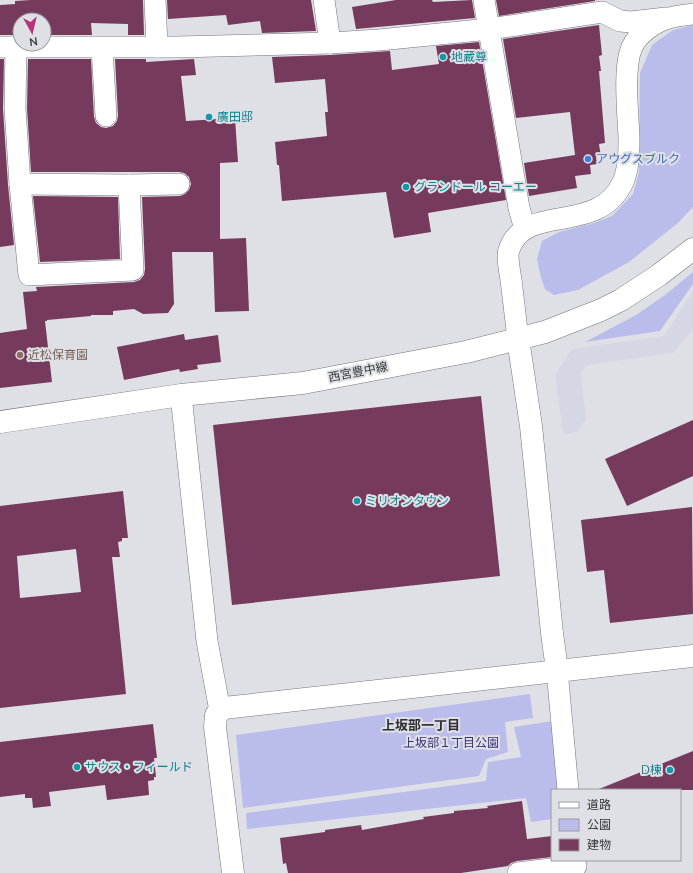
<svg xmlns="http://www.w3.org/2000/svg" width="693" height="873" viewBox="0 0 693 873" font-family="'Nunito Sans','Noto Sans JP',sans-serif">
  <style>
    .built { fill: #d6d7e5 }
    .green { fill: #babdec }
    .building { fill: #753a5c; fill-rule: evenodd }
    .lines { fill: none; stroke-linecap: round; stroke-linejoin: round }
    .street-casing { stroke: #75767b; stroke-width: 22 }
    .secondary-casing { stroke: #75767b; stroke-width: 23 }
    .street { stroke: #fff; stroke-width: 21 }
    .secondary { stroke: #fff; stroke-width: 22 }
    .culture-dot { fill: #0f9aa8; stroke: #dfe0e6; stroke-width: 1.5 }
    .shop-dot { fill: #3f7fe0; stroke: #dfe0e6; stroke-width: 1.5 }
    .education-dot { fill: #8d6e63; stroke: #dfe0e6; stroke-width: 1.5 }
    .labels { text-anchor: middle; stroke-width: 4; stroke-linejoin: round; paint-order: stroke }
    .culture-label { font-size: 12px; fill: #0d838f; stroke: #dfe0e6; text-anchor: start }
    .shop-label { font-size: 12px; fill: #366cbe; stroke: #dfe0e6; text-anchor: start }
    .education-label { font-size: 12px; fill: #785e54; stroke: #dfe0e6; text-anchor: start }
    .street-label { font-size: 12px; fill: #353537; stroke: #dfe0e6 }
    .park-label { font-size: 12px; fill: #36317c; stroke: #dfe0e6 }
    .neighbourhood-label { font-size: 13px; font-weight: bold; fill: #2e2e33; stroke: #dfe0e6 }
  </style>
  <rect width="100%" height="100%" fill="#dfe0e6"/>
  <polygon class="built" points="693,291 693,329 673,353 587,365 581,373 586,419 577,432 563,434 555,375 572,349 664,336"/>
  <g class="green">
    <polygon points="693,25 693,207 678,223 629,262 578,290 554,295 545,289 541,278 537,259 542,241 559,232 594,223 612,216 633,194 639,172 640,73 652,45 673,30"/>
    <polygon points="693,272 693,284 660,331 585,342 636,315 665,295"/>
    <polygon points="530,694 533,718 505,722 508,752 486,759 479,776 243,808 236,735"/>
    <polygon points="553,721 562,790 552,790 552,819 531,822 526,798 247,829 246,813 486,781 488,762 521,757 514,727"/>
  </g>
  <g class="building">
    <polygon points="31,0 143,0 144,35 128,35 128,24 91,23 92,35 44,35 44,20 20,20 20,35 0,35 0,5 15,4 15,1"/>
    <polygon points="167,0 311,0 316,31 262,33 260,21 228,25 226,15 168,19"/>
    <polygon points="396,0 432,0 433,2 472,0 475,18 356,29 352,7"/>
    <polygon points="496,0 595,0 595,1 499,16"/>
    <polygon points="599,25 602,55 599,56 601,71 599,71 605,143 599,144 601,157 596,157 597,164 590,165 591,174 575,176 577,188 529,196 524,163 575,155 570,112 516,118 503,39"/>
    <polygon points="479,42 506,200 428,213 431,232 394,238 386,192 282,201 279,165 277,165 275,142 327,136 325,112 328,112 325,79 275,83 272,57 330,55 390,51 392,70 439,64 436,46"/>
    <polygon points="0,59 4,59 3,109 8,185 14,245 0,247"/>
    <polygon points="28,59 91,59 94,117 96,123 101,127 106,128 113,126 117,121 118,116 115,59 146,59 146,62 194,59 196,75 181,76 186,121 235,118 238,162 220,163 220,239 246,238 249,311 215,312 213,252 172,252 174,304 168,313 143,314 134,309 113,311 113,315 91,315 91,316 47,320 47,321 45,321 52,382 0,388 0,333 27,329 23,292 37,291 36,287 134,282 140,280 144,275 145,269 142,197 180,196 185,194 189,190 191,184 189,177 184,173 179,172 31,172 27,108"/>
    <polygon points="33,196 118,197 120,259 40,262"/>
    <polygon points="184,334 185,340 218,335 221,362 197,365 198,369 180,372 179,369 124,380 117,347"/>
    <polygon points="481,396 500,576 232,605 213,425"/>
    <polygon points="693,420 693,476 627,506 605,459"/>
    <path d="M123,491L128,538H122V541L118,542L120,557H112L126,694L0,708V506ZM76,549L81,592L20,598L17,556Z"/>
    <polygon points="692,507 693,614 610,623 604,570 587,572 581,520"/>
    <polygon points="153,724 157,758 154,758 156,777 154,777 154,780 148,781 149,795 107,800 105,785 49,792 51,806 33,808 32,798 25,798 25,794 0,797 0,742"/>
    <polygon points="693,751 693,790 599,790 599,789"/>
    <polygon points="522,801 527,839 552,836 552,857 517,861 511,863 508,866 461,873 288,873 286,863 283,864 280,838 325,832 325,830 361,825 362,830 424,819 423,817 454,813 454,811 488,808 487,806"/>
  </g>
  <g class="lines">
    <defs>
      <g id="street">
        <polyline points="155,0 157,47"/>
        <polyline points="324,0 330,43"/>
        <polyline points="484,0 519,208 525,229"/>
        <polyline points="16,46 15,108 20,184 29,275 133,270 129,185"/>
        <polyline points="0,47 178,47 330,43 379,40 490,29 602,12 620,21 631,22 666,18"/>
        <polyline points="102,48 106,116"/>
        <polyline points="20,184 129,185 179,184"/>
        <path d="M518,339C516,322 514,305 512,288C511,277 508,266 508,255C508,251 510,247 512,243C532,205 599,234 623,182C629,168 629,152 629,137C628,114 623,67 632,47C638,34 653,23 666,19C674,16 684,15 693,14"/>
        <polyline points="181,395 207,641 220,711"/>
        <polyline points="557,670 568,790"/>
        <polyline points="518,873 576,866"/>
      </g>
      <g id="secondary">
        <polyline points="518,339 531,426 552,633 557,670"/>
        <polyline points="0,422 181,395 303,383 466,352 545,332 601,310 621,300 659,275 693,249"/>
        <polyline points="233,873 215,727 216,715 224,708 693,656"/>
      </g>
    </defs>
    <use href="#street" class="street-casing"/>
    <use href="#secondary" class="secondary-casing"/>
    <use href="#street" class="street"/>
    <use href="#secondary" class="secondary"/>
  </g>
  <g class="culture-dot">
    <circle cx="443" cy="57" r="4"/>
    <circle cx="209" cy="117" r="4"/>
    <circle cx="406" cy="187" r="4"/>
    <circle cx="357" cy="501" r="4"/>
    <circle cx="77" cy="767" r="4"/>
    <circle cx="670" cy="770" r="4"/>
  </g>
  <circle class="shop-dot" cx="588" cy="159" r="4"/>
  <circle class="education-dot" cx="20" cy="355" r="4"/>
  <g class="labels">
    <g class="culture-label">
      <text x="451" y="61">地蔵尊</text>
      <text x="217" y="121">廣田邸</text>
      <text x="414" y="191">グランドール コーエー</text>
      <text x="365" y="505">ミリオンタウン</text>
      <text x="85" y="771">サウス・フィールド</text>
      <text x="662" y="774" text-anchor="end">D棟</text>
    </g>
    <g class="shop-label">
      <text x="596" y="163">アウグスブルク</text>
    </g>
    <g class="education-label">
      <text x="28" y="359">近松保育園</text>
    </g>
    <g class="street-label">
      <text transform="translate(358 372) rotate(-11)" y="4">西宮豊中線</text>
    </g>
    <g class="park-label">
      <text x="451" y="747">上坂部１丁目公園</text>
    </g>
    <g class="neighbourhood-label">
      <text x="421" y="730">上坂部一丁目</text>
    </g>
  </g>
  <rect x="551" y="789" width="130" height="72" fill="#dfe0e6" stroke="#9b9ca0"/>
  <rect x="559" y="802" width="20" height="6" fill="#ffffff" stroke="#9b9ca0"/>
  <text x="587" y="809" font-size="12" fill="#353537">道路</text>
  <rect x="559" y="819" width="20" height="12" fill="#babdec" stroke="#9b9ca0"/>
  <text x="587" y="829" font-size="12" fill="#353537">公園</text>
  <rect x="559" y="839" width="20" height="12" fill="#753a5c" stroke="#9b9ca0"/>
  <text x="587" y="849" font-size="12" fill="#353537">建物</text>
  <g transform="translate(32 32) rotate(172)"><circle r="19" fill="#dfe0e6" stroke="#9b9ca0"/>
  <path d="M0-3L7 15L0 10L-7 15Z" fill="#b83479"/>
  <text y="-6" font-size="11" font-weight="bold" text-anchor="middle" fill="#353537">N</text>
  </g>
</svg>
